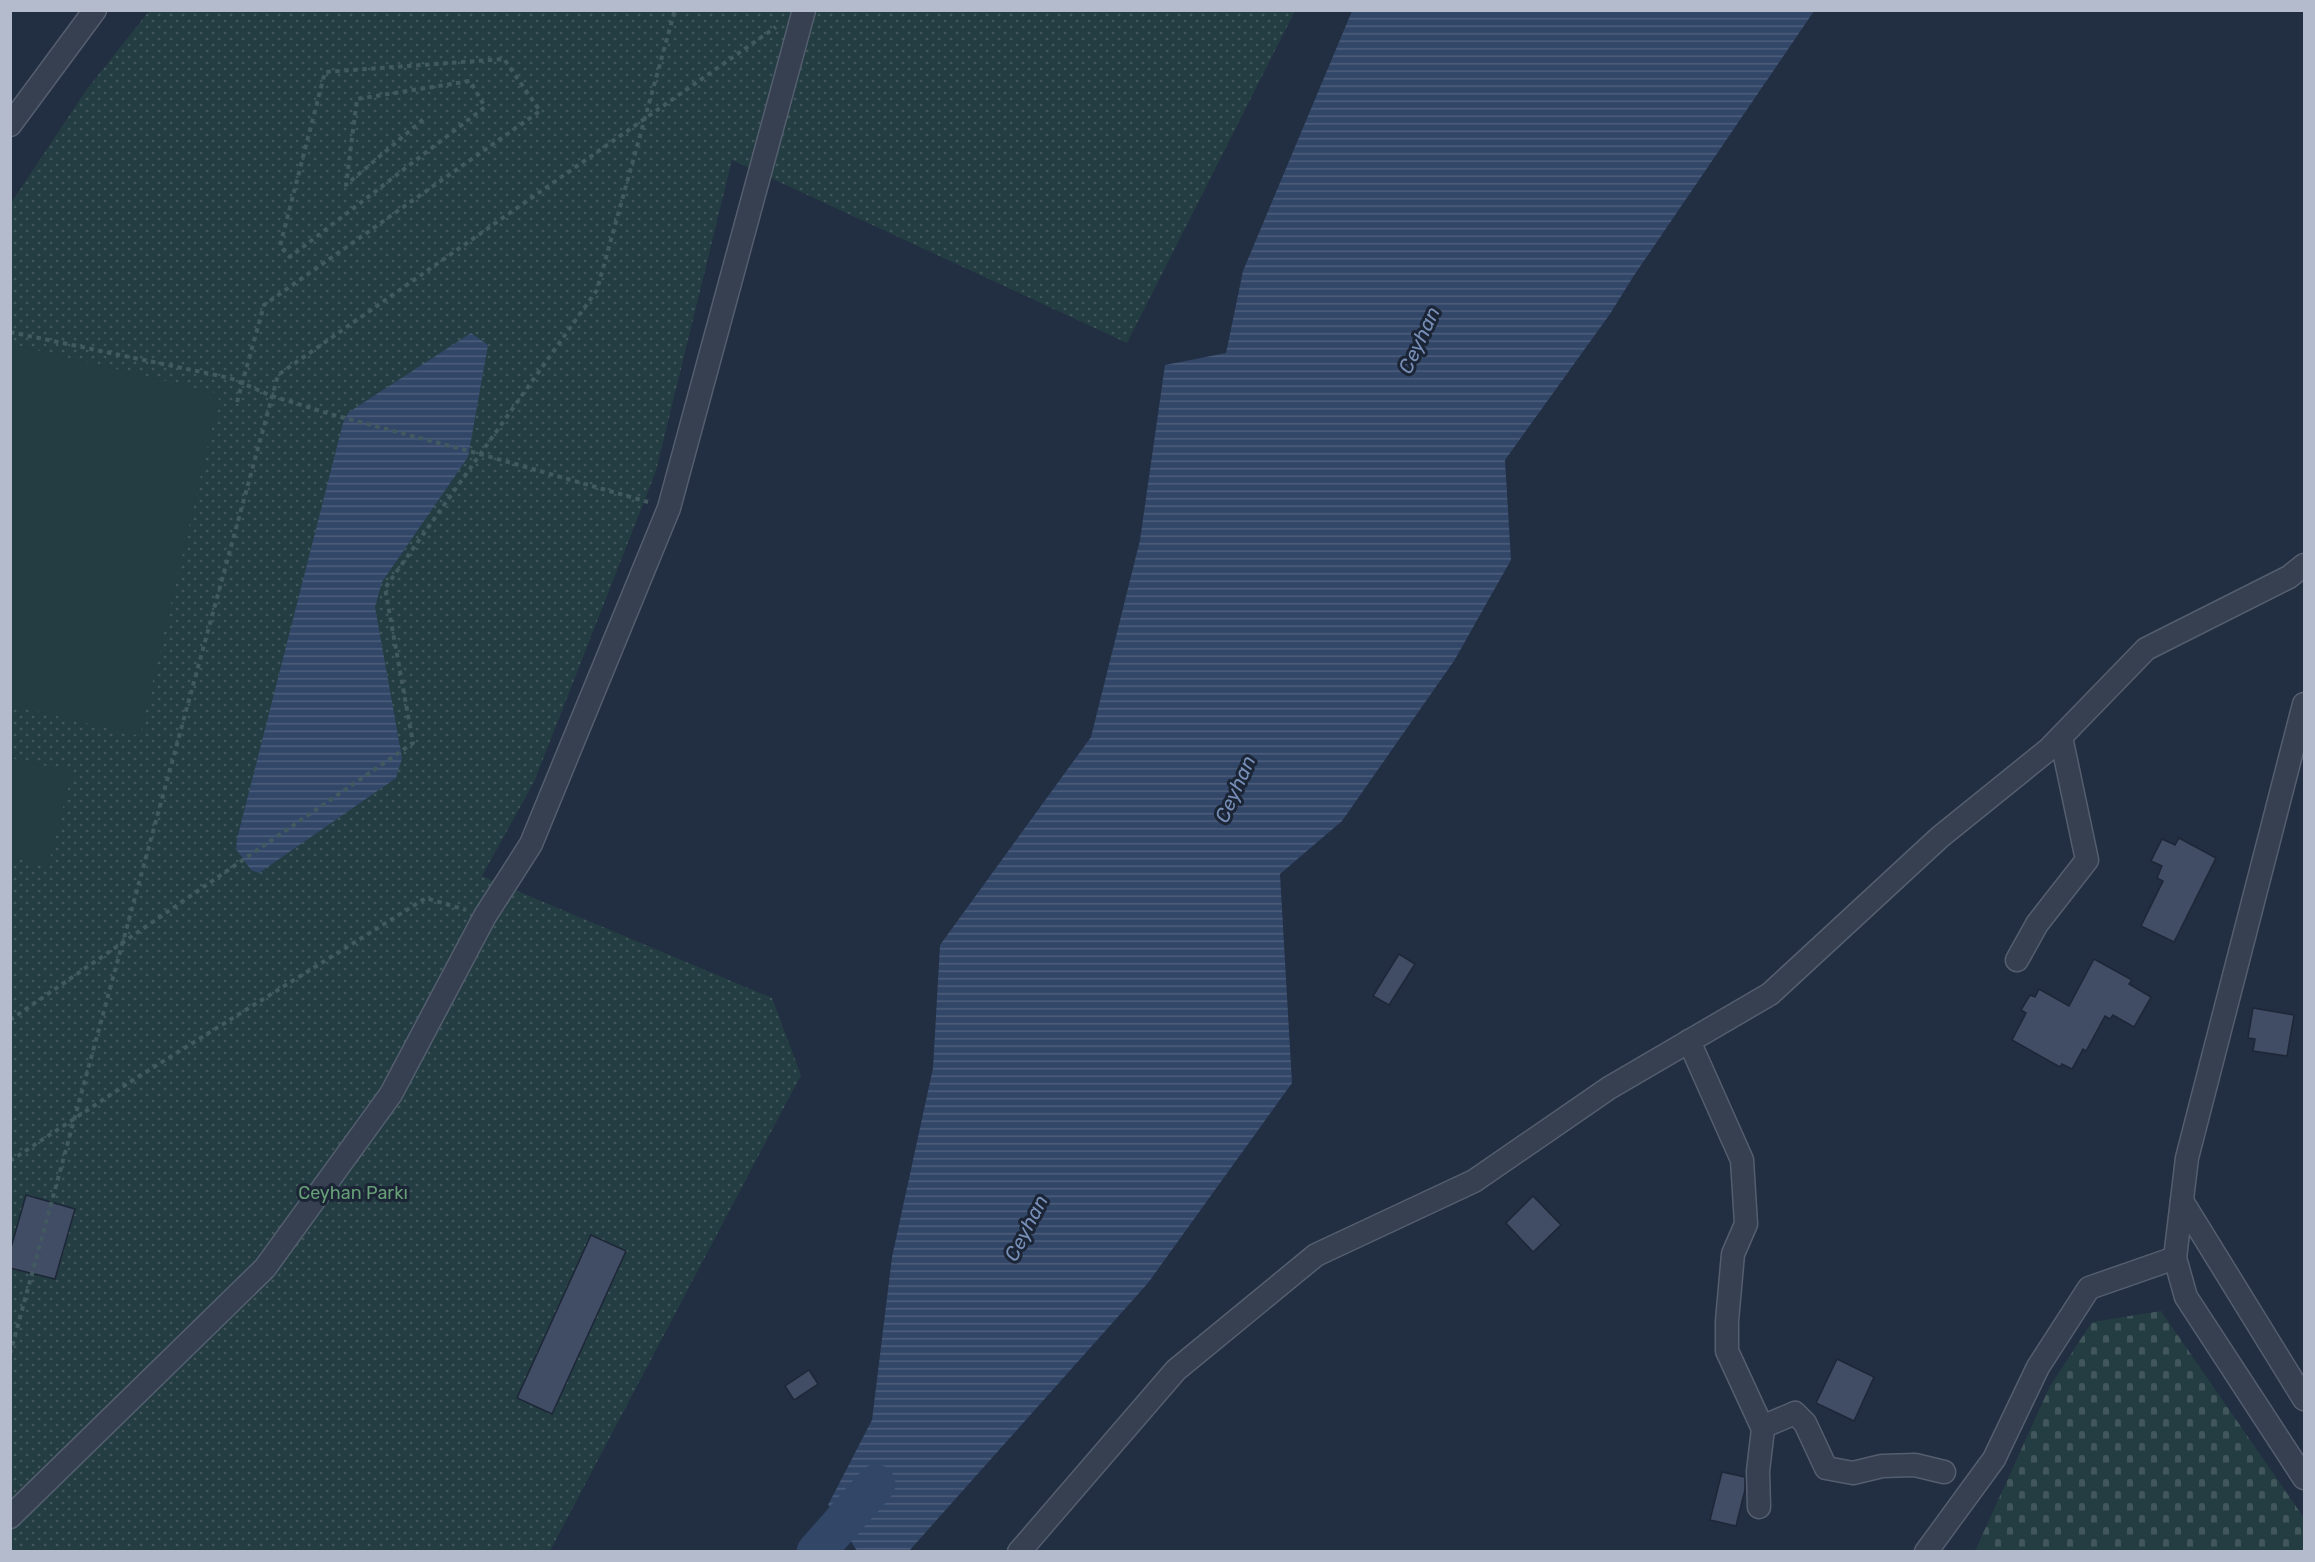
<svg xmlns="http://www.w3.org/2000/svg" width="2315" height="1562" viewBox="0 0 2315 1562" font-family="Rubik,sans-serif">
  <style>
    .cemetery { fill: url(#cemetery-stones) }
    .park { fill: url(#park-dots) }
    .garden { fill: #243d42 }
    .water { fill: url(#water-rules) }
    .lines { fill: none; stroke-linecap: round; stroke-linejoin: round }
    .river { stroke: #324668; stroke-width: 39 }
    .building { fill: #404d64; stroke: #1d2738; stroke-width: 1.5 }
    .minor-casing { stroke: #545e6f; stroke-width: 25 }
    .path { stroke: #425a5f; stroke-width: 4; stroke-dasharray: 4.5 4.5; stroke-linecap: butt }
    .minor { stroke: #364051; stroke-width: 22 }
    .labels { text-anchor: middle; stroke-width: 6; stroke-linejoin: round; paint-order: stroke }
    .park-label { font-size: 18px; fill: #679f77; stroke: #1b2536 }
    .water-label { font-size: 20px; font-style: italic; fill: #778eb6; stroke: #1b2536 }
  </style>
  <defs>
    <pattern id="cemetery-stones" width="16" height="16" patternUnits="userSpaceOnUse" patternTransform="scale(1.5)"><rect width="16" height="16" fill="#243d42"/><path d="M2 7V4a2 2 0 0 1 4 0v3zM10 15v-3a2 2 0 0 1 4 0v3z" fill="#41575c"/></pattern>
    <pattern id="park-dots" width="8" height="8" patternUnits="userSpaceOnUse" patternTransform="scale(1.5)"><rect width="8" height="8" fill="#243d42"/><path d="M2 2h.1M6 6h.1" fill="none" stroke="#41575c" stroke-width="1.8" stroke-linecap="round"/></pattern>
    <pattern id="water-rules" width="6" height="5" patternUnits="userSpaceOnUse" patternTransform="scale(1.5)"><rect width="6" height="5" fill="#324668"/><path d="M0 2.5h6" fill="none" stroke="#4d5f7c"/></pattern>
  </defs>
  <rect width="100%" height="100%" fill="#222e41"/>
  <polygon class="cemetery" points="2161,1311 2304,1518 2304,1551 1975,1551 2050,1386 2092,1322"/>
  <polygon class="park" points="149,11 1295,11 1127,343 732,160 656,471 534,782 482,876 772,998 801,1075 550,1551 11,1552 11,203 87,89"/>
  <g class="garden">
    <polygon points="11,344 220,394 140,736 11,705"/>
    <polygon points="11,758 72,772 48,866 11,857"/>
  </g>
  <g class="water">
    <polygon points="1352,11 1814,11 1633,277 1610,314 1505,460 1511,560 1454,661 1342,821 1280,874 1292,1083 1148,1283 909,1551 857,1551 828,1505 872,1420 892,1257 933,1068 940,945 1091,737 1140,540 1165,365 1226,353 1243,271"/>
    <polygon points="471,333 488,345 468,457 382,582 375,607 402,758 396,778 259,873 251,870 236,849 237,839 343,423 349,412"/>
  </g>
  <g class="lines">
    <polyline class="river" points="816,1552 876,1484"/>
  </g>
  <g class="building">
    <polygon points="2179,838 2216,858 2174,942 2141,926 2163,881 2157,878 2162,866 2151,861 2162,839 2175,845"/>
    <polygon points="1399,954 1415,964 1389,1005 1373,996"/>
    <polygon points="2094,959 2132,980 2129,984 2151,997 2134,1027 2113,1015 2110,1019 2105,1016 2086,1051 2083,1049 2072,1069 2062,1064 2060,1067 2012,1040 2026,1013 2021,1010 2030,995 2035,997 2039,989 2069,1006"/>
    <polygon points="2253,1008 2294,1015 2287,1056 2253,1051 2255,1039 2248,1038"/>
    <polygon points="26,1195 75,1209 55,1279 10,1268 10,1251"/>
    <polygon points="1533,1196 1561,1225 1533,1252 1506,1223"/>
    <polygon points="591,1235 626,1251 552,1414 517,1398"/>
    <polygon points="1837,1359 1874,1377 1854,1421 1816,1403"/>
    <polygon points="809,1370 818,1384 794,1400 785,1386"/>
    <polygon points="1722,1472 1745,1477 1745,1490 1736,1526 1710,1520"/>
  </g>
  <g class="lines">
    <defs>
      <g id="minor">
        <polyline points="10,125 95,10"/>
        <polyline points="2304,704 2187,1158 2175,1258 2186,1297 2304,1478"/>
        <polyline points="2017,960 2037,924 2087,860 2061,737"/>
        <polyline points="1689,1041 1742,1160 1746,1224 1733,1254 1727,1321 1727,1351 1763,1429 1758,1471 1759,1507"/>
        <polyline points="2182,1201 2304,1399"/>
        <polyline points="1762,1427 1795,1413 1805,1423 1826,1468 1853,1473 1882,1466 1915,1465 1944,1472"/>
        <polyline points="10,1517 265,1268 391,1094 485,916 531,844 669,508 804,10"/>
        <polyline points="1019,1552 1176,1370 1316,1255 1474,1181 1609,1088 1770,994 1940,837 2049,749 2146,649 2289,577 2304,565"/>
        <polyline points="1926,1552 1994,1459 2038,1367 2089,1288 2175,1258"/>
      </g>
    </defs>
    <use href="#minor" class="minor-casing"/>
    <g class="path">
      <polyline points="10,332 230,378 272,396 330,414 480,454 648,502"/>
      <polyline points="237,402 264,305 540,111 504,59 325,72 280,246 290,257 485,107 470,81 357,99 346,185 426,117"/>
      <polyline points="10,1020 413,743 385,588 597,290 675,10"/>
      <polyline points="10,1161 133,1080 426,898 466,910"/>
      <polyline points="10,1354 278,375 776,27"/>
    </g>
    <use href="#minor" class="minor"/>
  </g>
  <g class="labels">
    <g class="park-label">
      <text x="353" y="1199">Ceyhan Parkı</text>
    </g>
    <g class="water-label">
      <text transform="translate(1419 340) rotate(-65)" y="7">Ceyhan</text>
      <text transform="translate(1235 789) rotate(-66)" y="7">Ceyhan</text>
      <text transform="translate(1026 1228) rotate(-63)" y="7">Ceyhan</text>
    </g>
  </g>
  <rect width="2315" height="1562" fill="none" stroke="#b3bbcc" stroke-width="24"/>
</svg>
